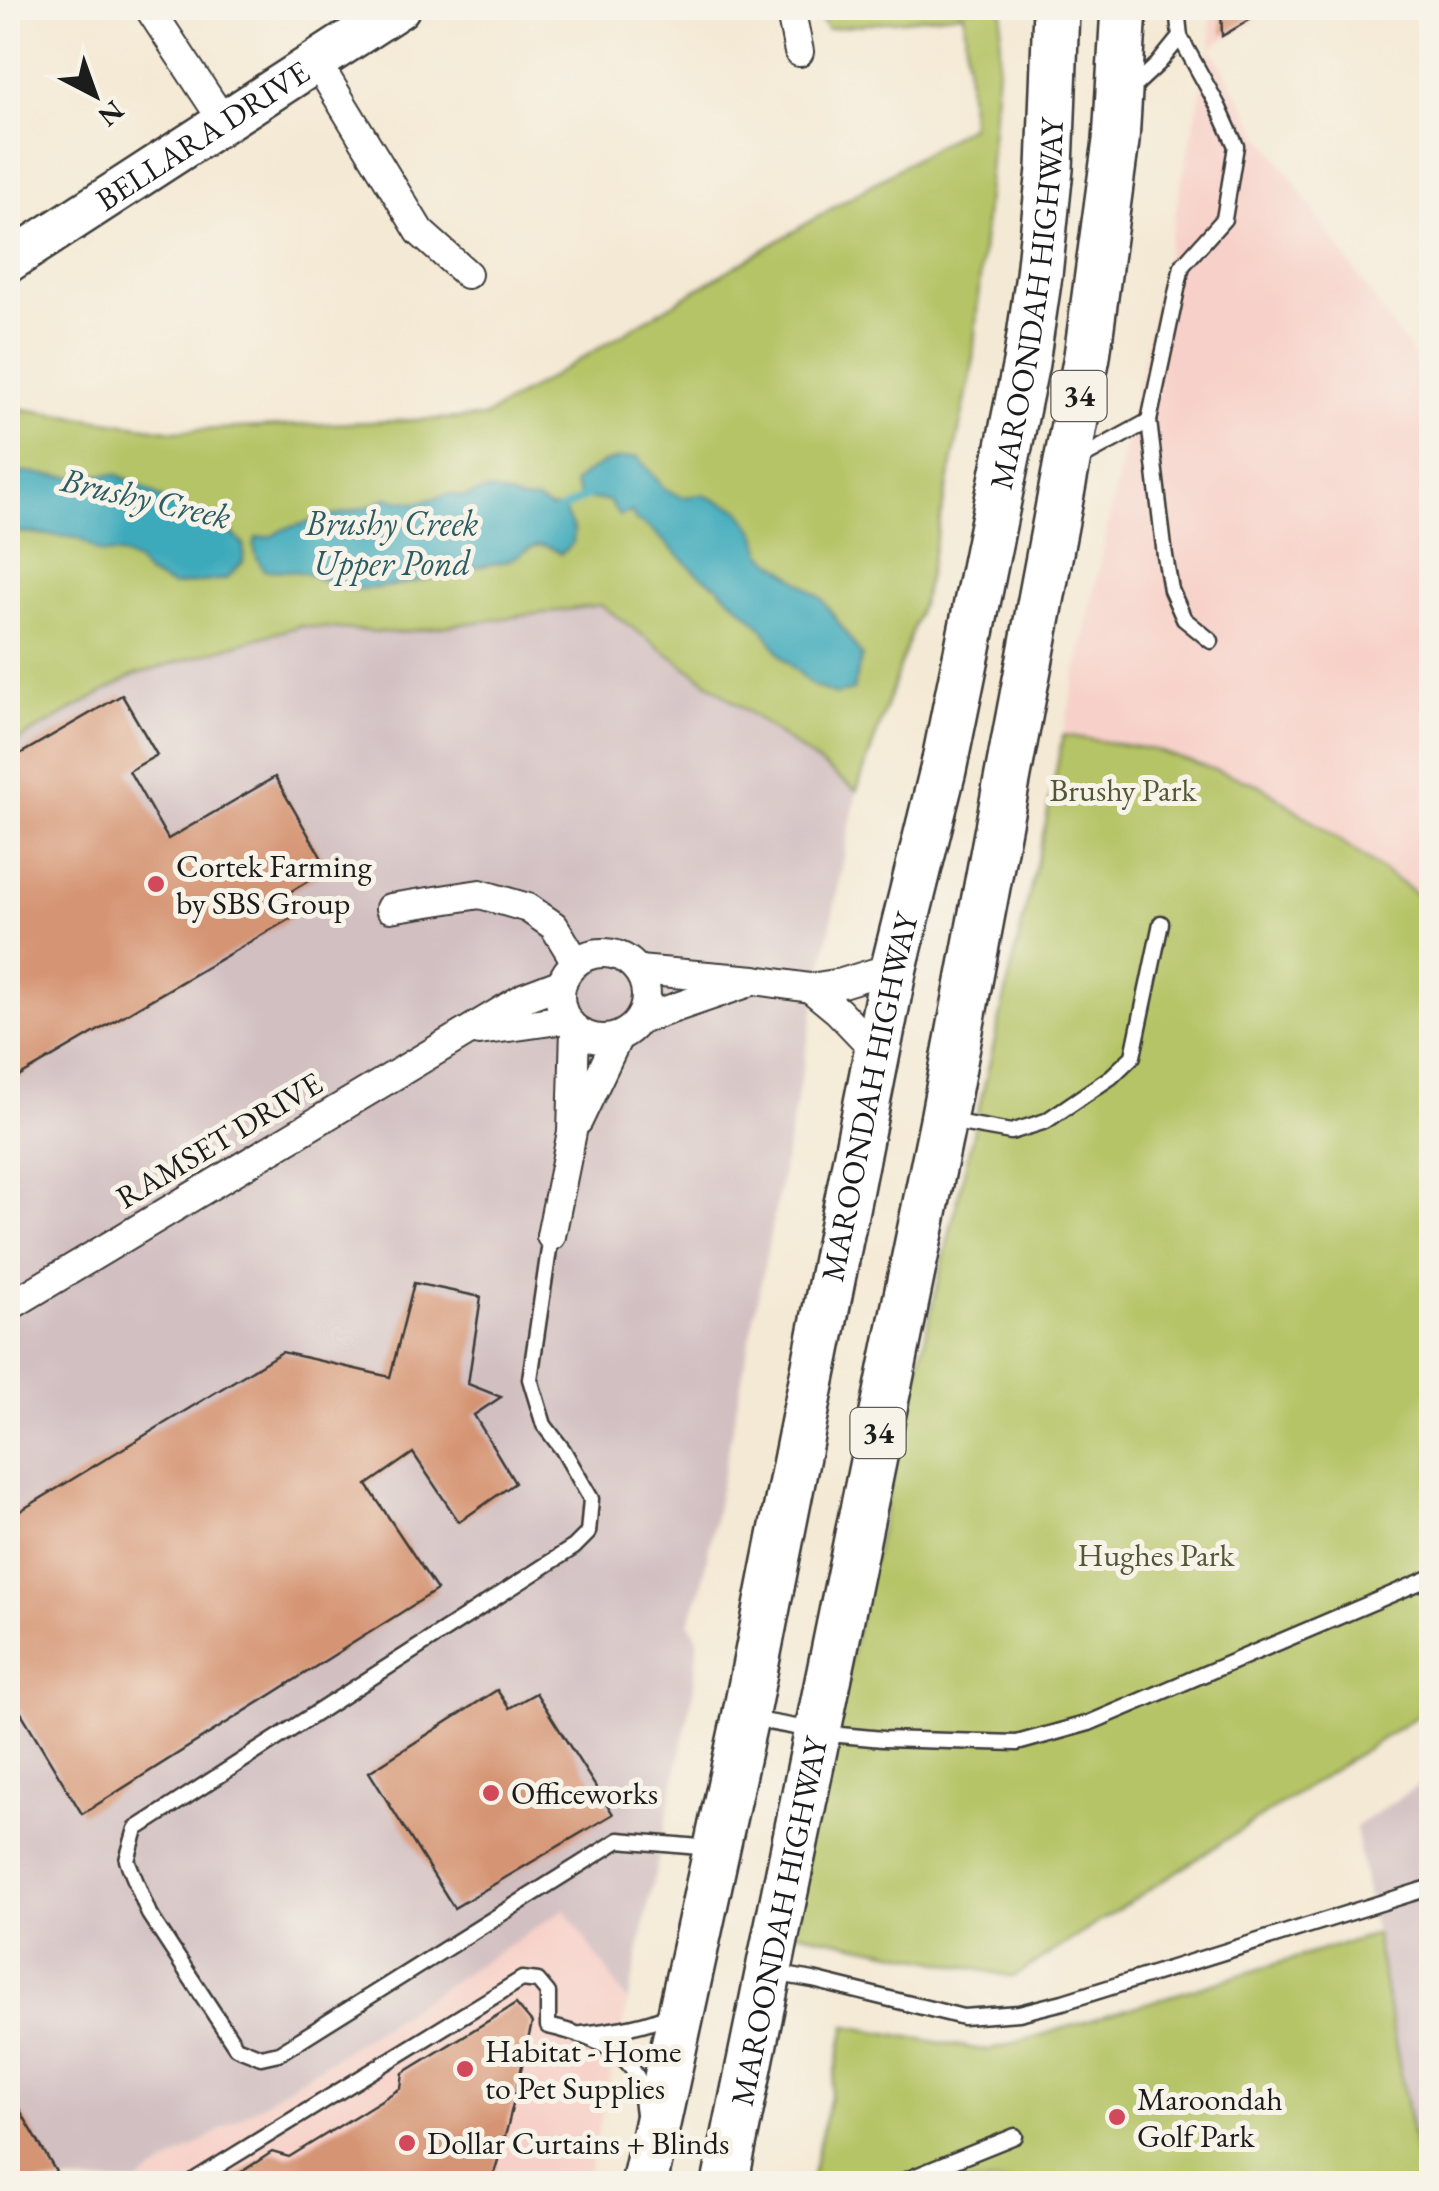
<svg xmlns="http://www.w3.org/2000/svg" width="1439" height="2191" viewBox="0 0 1439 2191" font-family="'EB Garamond',serif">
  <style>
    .built { fill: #f7d1c9 }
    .industrial { fill: #d2bfc1 }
    .green { fill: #b5c466; stroke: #687041; stroke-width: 2.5 }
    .water { fill: #3daabb; stroke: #2c636c; stroke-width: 2.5 }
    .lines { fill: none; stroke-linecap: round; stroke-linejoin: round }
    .stream { stroke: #3daabb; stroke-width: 8 }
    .building { fill: #d59473 }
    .service-casing { stroke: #3c3b38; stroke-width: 19 }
    .minor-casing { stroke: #3c3b38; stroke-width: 32 }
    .secondary-casing { stroke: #3c3b38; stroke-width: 45 }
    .trunk-casing { stroke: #3c3b38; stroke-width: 50 }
    .service { stroke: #fff; stroke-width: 14 }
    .minor { stroke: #fff; stroke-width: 28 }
    .secondary { stroke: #fff; stroke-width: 40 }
    .trunk { stroke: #fff; stroke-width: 45 }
    .poi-dot { fill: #d1495b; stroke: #f7f3e8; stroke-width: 4 }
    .labels { text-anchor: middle; stroke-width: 10; stroke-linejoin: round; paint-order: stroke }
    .shield { fill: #f7f3e8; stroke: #5e5c59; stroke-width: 2.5 }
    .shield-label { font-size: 30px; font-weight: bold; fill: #1c1c1c }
    .street-label { font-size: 32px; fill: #1c1c1c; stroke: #f7f3e8 }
    .park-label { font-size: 32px; fill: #525736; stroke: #f7f3e8 }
    .poi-label { font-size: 32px; fill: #1c1c1c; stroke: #f7f3e8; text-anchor: start }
    .water-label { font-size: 35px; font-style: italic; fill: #2b5c64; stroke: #f7f3e8 }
  </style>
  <rect width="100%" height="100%" fill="#f7f3e8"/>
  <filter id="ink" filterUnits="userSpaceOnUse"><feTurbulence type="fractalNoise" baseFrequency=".01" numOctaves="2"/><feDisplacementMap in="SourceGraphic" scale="20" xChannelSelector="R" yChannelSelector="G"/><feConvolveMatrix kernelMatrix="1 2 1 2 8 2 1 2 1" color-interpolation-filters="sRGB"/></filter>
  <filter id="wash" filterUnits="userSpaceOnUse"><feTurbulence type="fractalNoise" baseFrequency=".0048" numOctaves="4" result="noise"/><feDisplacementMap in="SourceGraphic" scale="40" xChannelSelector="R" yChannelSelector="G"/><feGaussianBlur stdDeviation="2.25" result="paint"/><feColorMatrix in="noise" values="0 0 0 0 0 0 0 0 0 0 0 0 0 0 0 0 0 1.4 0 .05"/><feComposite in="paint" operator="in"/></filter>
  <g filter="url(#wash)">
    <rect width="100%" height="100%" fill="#f4e9d4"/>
    <g class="built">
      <polygon points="1211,8 1276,8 1211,47 1261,134 1431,383 1431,904 1260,785 1063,735 1211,46"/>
      <polygon points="566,1908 628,2002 586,2183 138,2184"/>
    </g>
    <g class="industrial">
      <polygon points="602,605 857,791 701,1588 689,1623 698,1638 694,1688 628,2002 565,1909 138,2183 8,2183 8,746 134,675 299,626 396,633"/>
      <polygon points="1431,1777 1431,2183 1421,2183 1355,1827"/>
    </g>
    <g class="green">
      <polygon points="814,8 1003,8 1003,10 972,370 924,596 857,791 601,605 396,633 299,626 134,675 8,746 8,407 174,431 484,417 971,125 964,13 827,29"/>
      <polygon points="1063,735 1155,750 1260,785 1431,904 1431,1707 1014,1977 786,1930 1046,822"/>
      <polygon points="1375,1934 1421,2183 810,2184 846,2026 988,2051"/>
    </g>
    <g class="water">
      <path d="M638,457L664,488L681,497L703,495L739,509L757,534L762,553L822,599L862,656L853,690L835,695L812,685L782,657L760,625L745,611L716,585L697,573L651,529L635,520L632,512L619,516L609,501L580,498L574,483C596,464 609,458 638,457Z"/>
      <polygon points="15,472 69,477 116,474 138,484 184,512 231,532 244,545 243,562 226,579 172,586 147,574 138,563 121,554 101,553 78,538 8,531 8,473"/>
      <path d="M489,490L520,500L538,501L552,509L562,507L574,530L573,543L561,554C531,532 527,559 499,563C452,570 402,590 354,589C333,588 322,577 303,573C291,570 277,571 264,570C257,558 252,551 256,538L272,536L284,529L370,506L386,498L416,503L450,494L464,497Z"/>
    </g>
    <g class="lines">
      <polyline class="stream" points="557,512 589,495"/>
    </g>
    <g id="blocks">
      <g class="building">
        <polygon points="1221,8 1270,8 1222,36"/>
        <polygon points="122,695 157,755 129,771 168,839 275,777 328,869 280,898 291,918 8,1083 8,761"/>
        <polygon points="414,1283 481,1297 468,1384 501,1397 474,1415 515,1483 459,1522 413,1453 367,1485 437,1590 82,1814 8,1691 8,1500 15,1514 282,1352 390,1377"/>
        <polygon points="497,1690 509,1708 536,1693 613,1814 454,1908 369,1772"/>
        <polygon points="516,2004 532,2023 507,2129 491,2184 223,2184 272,2152 289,2157 401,2088 403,2073"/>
        <polygon points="8,2090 62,2182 60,2184 8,2184"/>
      </g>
    </g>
  </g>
  <g filter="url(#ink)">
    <use href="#blocks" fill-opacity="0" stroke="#3c3b38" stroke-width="2.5"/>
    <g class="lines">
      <defs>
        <g id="service">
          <polyline points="1180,37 1218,106 1236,146 1224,219 1182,266 1149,421 1165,556 1171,590 1184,619 1211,641"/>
          <polyline points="1129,91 1158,64 1180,37 1177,8"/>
          <polyline points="1079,459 1149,421"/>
          <polyline points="949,1121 1011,1132 1046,1121 1111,1077 1133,1056 1161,923"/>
          <polyline points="551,1236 530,1379 544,1425 563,1450 591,1499 588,1533 574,1547 136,1829 127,1860 149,1914 236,2047 261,2057 279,2053 619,1840 711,1848"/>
          <polyline points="751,1719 840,1735 883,1739 1017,1743 1089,1723 1432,1577"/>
          <polyline points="773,1973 813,1980 963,2017 1019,2013 1063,2002 1432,1887"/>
          <path d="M582,2034C613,2030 643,2027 672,2013"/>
          <path d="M188,2184L522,1979L538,1981L548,1993V2026C578,2033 629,2048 639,2082C641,2092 641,2103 643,2113"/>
          <polyline points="896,2184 1015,2136"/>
        </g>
        <g id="minor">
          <polyline points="149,8 224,122"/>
          <polyline points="786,8 792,17 799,52"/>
          <polyline points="316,61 420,232 467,274"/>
          <polyline points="390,908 480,894 528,908 554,926 576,962"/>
          <circle cx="603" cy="996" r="43"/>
          <polyline points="638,970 755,980 810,988 842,983 894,967"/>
          <polyline points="810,988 838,1011 878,1053"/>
          <polyline points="639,1020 744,984"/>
          <polyline points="479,1031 566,1019"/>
          <polyline points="578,1121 618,1037"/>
          <polyline points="551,1236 572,1132 575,1029"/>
          <polyline points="8,1307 525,997 562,983"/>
        </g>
        <g id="secondary">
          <path id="s1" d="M8,262L399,8"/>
        </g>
        <g id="trunk">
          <path id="s2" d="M644,2184L745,1718L894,967L943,770L1026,363L1039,275L1050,169L1056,8"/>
          <path id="s3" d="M725,2184L943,1120L1087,356L1116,141L1124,8"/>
        </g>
      </defs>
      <use href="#service" class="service-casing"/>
      <use href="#minor" class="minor-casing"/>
      <use href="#secondary" class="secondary-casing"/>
      <use href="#trunk" class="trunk-casing"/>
      <use href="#service" class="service"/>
      <use href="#minor" class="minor"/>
      <use href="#secondary" class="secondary"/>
      <use href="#trunk" class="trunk"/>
    </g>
  </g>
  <g class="poi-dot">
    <circle cx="156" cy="884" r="10"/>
    <circle cx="491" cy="1793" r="10"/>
    <circle cx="465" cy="2069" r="10"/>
    <circle cx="1117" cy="2117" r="10"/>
    <circle cx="407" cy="2143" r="10"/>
  </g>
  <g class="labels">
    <g class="shield">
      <rect x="1051.5" y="371" width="55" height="50" rx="8"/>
      <rect x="850.5" y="1408" width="55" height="50" rx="8"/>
    </g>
    <g class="shield-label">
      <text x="1079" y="406">34</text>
      <text x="878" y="1443">34</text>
    </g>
    <g class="street-label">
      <text dy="11" stroke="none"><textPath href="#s1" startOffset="232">BELLARA DRIVE</textPath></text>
      <text dy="11" stroke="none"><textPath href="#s2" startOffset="1920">MAROONDAH HIGHWAY</textPath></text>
      <text dy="11" stroke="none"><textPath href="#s2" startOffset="1110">MAROONDAH HIGHWAY</textPath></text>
      <text transform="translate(219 1140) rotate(-31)" y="11">RAMSET DRIVE</text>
      <text dy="11" stroke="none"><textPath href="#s3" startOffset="268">MAROONDAH HIGHWAY</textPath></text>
    </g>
    <g class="park-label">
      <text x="1123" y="801">Brushy Park</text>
      <text x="1156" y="1566">Hughes Park</text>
    </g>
    <g class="poi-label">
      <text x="176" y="877">Cortek Farming<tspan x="176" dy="37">by SBS Group</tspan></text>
      <text x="511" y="1804">Officeworks</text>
      <text x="485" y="2062">Habitat - Home<tspan x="485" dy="37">to Pet Supplies</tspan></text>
      <text x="1137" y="2110">Maroondah<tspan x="1137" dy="37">Golf Park</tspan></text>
      <text x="427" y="2154">Dollar Curtains + Blinds</text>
    </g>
    <g class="water-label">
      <text transform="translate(146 498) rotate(13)" y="12">Brushy Creek</text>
      <text x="392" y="535">Brushy Creek<tspan x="392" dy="40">Upper Pond</tspan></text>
    </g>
  </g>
  <rect width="1439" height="2191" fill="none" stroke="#f7f3e8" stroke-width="40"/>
  <g transform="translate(95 95) rotate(139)" stroke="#f7f3e8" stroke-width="8" paint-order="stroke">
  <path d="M0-8L18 38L0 25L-18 38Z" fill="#1c1c1c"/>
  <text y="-15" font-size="28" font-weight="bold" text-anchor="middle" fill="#1c1c1c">N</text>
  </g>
</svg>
